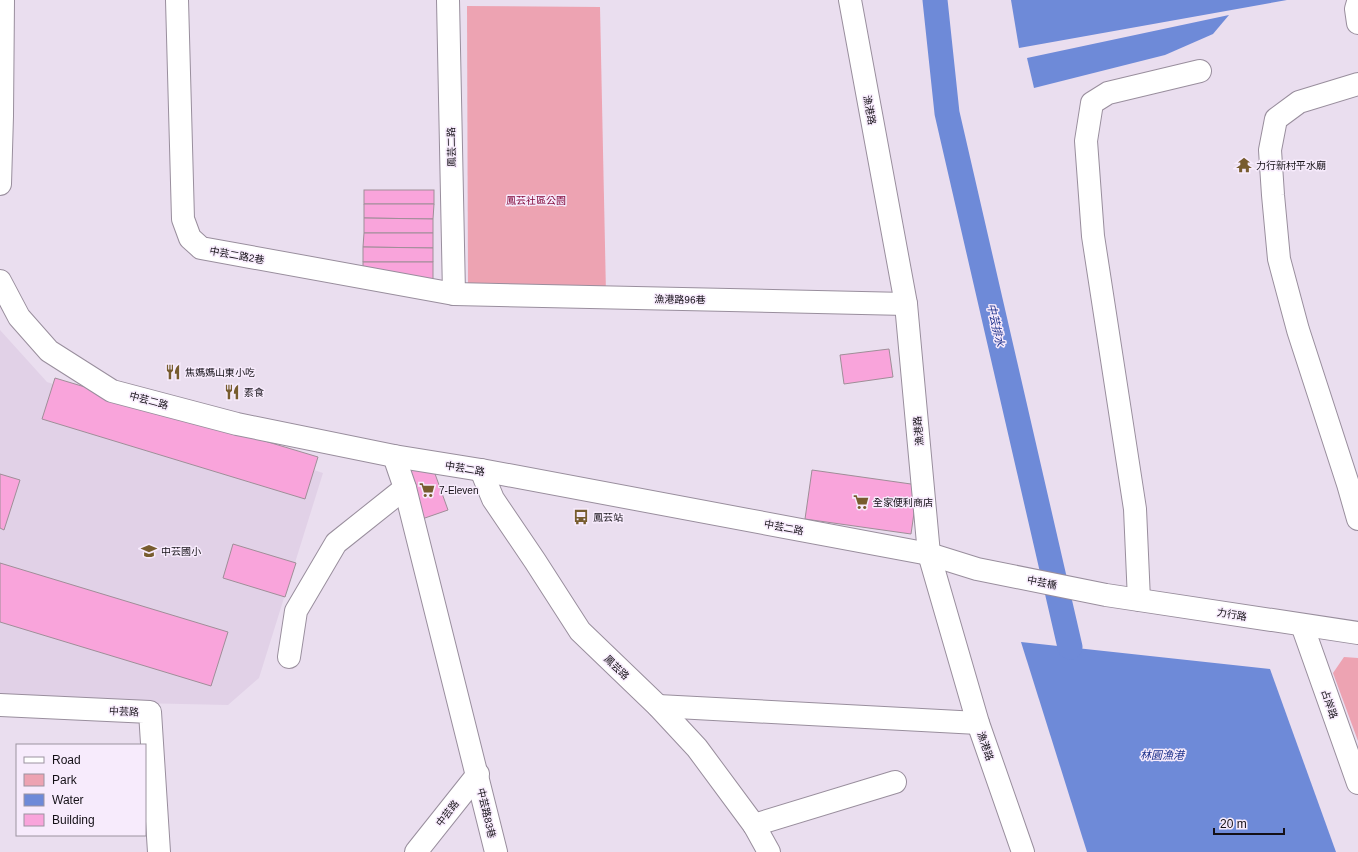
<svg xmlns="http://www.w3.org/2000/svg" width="1358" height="852" viewBox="0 0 1358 852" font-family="Arial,'Noto Sans TC',sans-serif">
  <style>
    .built { fill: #e1d1e7 }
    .green { fill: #eda3b2 }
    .water { fill: #6e8ad8 }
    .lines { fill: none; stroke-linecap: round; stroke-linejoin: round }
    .canal { stroke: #6e8ad8; stroke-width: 25 }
    .building { fill: #f9a4db; stroke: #9f8e98 }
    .minor-casing { stroke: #998e9d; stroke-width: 24 }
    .minor { stroke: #fff; stroke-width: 22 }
    .labels { text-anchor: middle; stroke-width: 3; stroke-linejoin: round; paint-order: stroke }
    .street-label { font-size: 10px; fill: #141016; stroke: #f7ebfc }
    .poi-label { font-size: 10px; fill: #141016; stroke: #f7ebfc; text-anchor: start }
    .park-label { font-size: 10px; fill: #82093a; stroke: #f7ebfc }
    .water-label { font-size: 11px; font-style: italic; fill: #1e328c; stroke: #f7ebfc }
  </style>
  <rect width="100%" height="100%" fill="#eadeef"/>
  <polygon class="built" points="0,330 47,382 323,473 259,678 228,705 0,700"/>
  <g class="green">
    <polygon points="467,6 600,7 606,294 468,289"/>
    <polygon points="1344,657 1358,658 1358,741 1333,673"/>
  </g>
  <g class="water">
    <polygon points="1011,0 1287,0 1019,48"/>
    <polygon points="1229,15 1213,34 1165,55 1034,88 1027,58"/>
    <polygon points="1021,642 1270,669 1336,852 1087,852"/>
  </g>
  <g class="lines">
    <polyline class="canal" points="935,0 947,113 1070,647"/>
  </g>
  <g class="building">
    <rect x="364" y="190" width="70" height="14"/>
    <polygon points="364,204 434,204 433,219 364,218"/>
    <polygon points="364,218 433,219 433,233 364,233"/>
    <polygon points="364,233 433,233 433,248 363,247"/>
    <polygon points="363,247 433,248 433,262 363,262"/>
    <rect x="363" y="262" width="70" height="21"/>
    <polygon points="889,349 893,377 844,384 840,355"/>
    <polygon points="55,378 318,457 305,499 42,419"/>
    <polygon points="404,466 434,471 448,510 422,519"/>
    <polygon points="812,470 918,485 911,534 805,519"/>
    <polygon points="0,474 20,480 4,530 0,528"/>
    <polygon points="233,544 296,563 285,597 223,578"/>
    <polygon points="0,563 228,632 211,686 0,622"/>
  </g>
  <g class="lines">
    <defs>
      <g id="minor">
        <polyline points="177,0 183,219 190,238 201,248 454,294 906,304"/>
        <polyline points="448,0 454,294"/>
        <polyline points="850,0 906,304 929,554 978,723 1023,852"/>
        <polyline points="1358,2 1356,9 1358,23"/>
        <polyline points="1358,84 1299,102 1276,119 1270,150 1273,195 1279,259 1298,330 1348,484 1358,519"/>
        <polyline points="0,184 2,116 3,0"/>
        <polyline points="0,281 19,317 49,351 112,391 237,424 394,456 481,470 929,554 977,569 1106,595 1358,633"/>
        <polyline points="394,456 405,488 496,852"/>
        <polyline points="481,470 493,499 535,561 580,631 658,706 697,748 754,825 769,852"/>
        <polyline points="1139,600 1135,509 1093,236 1086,141 1092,103 1108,93 1200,71"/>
        <polyline points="1302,625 1358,783"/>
        <polyline points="289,657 296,611 336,543 405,488"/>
        <polyline points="0,705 150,712 159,852"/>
        <polyline points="658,706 978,723"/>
        <polyline points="754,825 895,782"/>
        <polyline points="416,852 478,774"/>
      </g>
    </defs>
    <use href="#minor" class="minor-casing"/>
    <use href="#minor" class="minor"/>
  </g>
  <defs>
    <symbol id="temple-bare" viewBox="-9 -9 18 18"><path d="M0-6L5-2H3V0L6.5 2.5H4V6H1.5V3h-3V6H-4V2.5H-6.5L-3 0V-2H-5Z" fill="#775c2e" stroke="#f7ebfc" stroke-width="2.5" paint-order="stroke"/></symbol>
    <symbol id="restaurant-bare" viewBox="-9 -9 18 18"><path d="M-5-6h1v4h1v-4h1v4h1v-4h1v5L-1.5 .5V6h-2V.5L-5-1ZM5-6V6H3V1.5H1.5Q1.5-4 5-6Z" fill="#775c2e" stroke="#f7ebfc" stroke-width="2.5" paint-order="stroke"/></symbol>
    <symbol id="supermarket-bare" viewBox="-9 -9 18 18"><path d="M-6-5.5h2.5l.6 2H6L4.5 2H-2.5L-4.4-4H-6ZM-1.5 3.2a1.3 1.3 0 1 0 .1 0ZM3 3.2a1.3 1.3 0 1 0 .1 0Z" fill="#775c2e" stroke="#f7ebfc" stroke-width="2.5" paint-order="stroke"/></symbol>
    <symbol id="bus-bare" viewBox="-9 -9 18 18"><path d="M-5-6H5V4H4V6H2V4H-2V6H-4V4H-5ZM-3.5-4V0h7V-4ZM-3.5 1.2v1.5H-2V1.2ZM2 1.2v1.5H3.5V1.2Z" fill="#775c2e" stroke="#f7ebfc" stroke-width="2.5" paint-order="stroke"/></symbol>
    <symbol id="school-bare" viewBox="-9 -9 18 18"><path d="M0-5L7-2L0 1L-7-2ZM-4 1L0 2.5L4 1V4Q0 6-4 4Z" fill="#775c2e" stroke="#f7ebfc" stroke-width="2.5" paint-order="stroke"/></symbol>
  </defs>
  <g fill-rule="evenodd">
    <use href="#temple-bare" x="1233" y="154" width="22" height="22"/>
    <use href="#restaurant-bare" x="162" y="361" width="22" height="22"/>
    <use href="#restaurant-bare" x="221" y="381" width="22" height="22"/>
    <use href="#supermarket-bare" x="416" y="479" width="22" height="22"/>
    <use href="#supermarket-bare" x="850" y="491" width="22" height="22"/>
    <use href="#bus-bare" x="570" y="506" width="22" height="22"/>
    <use href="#school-bare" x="138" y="540" width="22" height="22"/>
  </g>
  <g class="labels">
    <g class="street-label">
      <text transform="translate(870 110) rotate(80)" y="4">漁港路</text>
      <text transform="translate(451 147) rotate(-91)" y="4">鳳芸二路</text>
      <text transform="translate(237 255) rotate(10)" y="4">中芸二路2巷</text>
      <text transform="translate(680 299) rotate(1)" y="4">漁港路96巷</text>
      <text transform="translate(149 400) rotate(15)" y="4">中芸二路</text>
      <text transform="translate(918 431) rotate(-95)" y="4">漁港路</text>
      <text transform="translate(465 468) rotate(10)" y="4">中芸二路</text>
      <text transform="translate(784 527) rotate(11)" y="4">中芸二路</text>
      <text transform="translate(1042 582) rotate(11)" y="4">中芸橋</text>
      <text transform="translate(1232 614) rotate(9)" y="4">力行路</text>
      <text transform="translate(617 667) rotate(44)" y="4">鳳芸路</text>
      <text transform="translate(1330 704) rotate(71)" y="4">占岸路</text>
      <text transform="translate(124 711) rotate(3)" y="4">中芸路</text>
      <text transform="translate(986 746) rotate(71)" y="4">漁港路</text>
      <text transform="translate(447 813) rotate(-52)" y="4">中芸路</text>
      <text transform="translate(487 813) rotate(77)" y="4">中芸路83巷</text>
    </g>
    <g class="poi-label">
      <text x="1256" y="169">力行新村平水廟</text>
      <text x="185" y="376">焦媽媽山東小吃</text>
      <text x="244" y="396">素食</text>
      <text x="439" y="494">7-Eleven</text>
      <text x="873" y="506">全家便利商店</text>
      <text x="593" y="521">鳳芸站</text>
      <text x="161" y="555">中芸國小</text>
    </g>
    <g class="park-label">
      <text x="536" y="204">鳳芸社區公園</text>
    </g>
    <g class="water-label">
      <text transform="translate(996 325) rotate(77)" y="4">中芸排水</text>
      <text x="1162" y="759">林園漁港</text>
    </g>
  </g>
  <rect x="16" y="744" width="130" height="92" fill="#f7ebfc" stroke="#9c93a0"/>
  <rect x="24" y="757" width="20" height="6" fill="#ffffff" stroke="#9c93a0"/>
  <text x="52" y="764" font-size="12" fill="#141016">Road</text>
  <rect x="24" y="774" width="20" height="12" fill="#eda3b2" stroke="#9c93a0"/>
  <text x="52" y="784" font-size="12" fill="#141016">Park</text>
  <rect x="24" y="794" width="20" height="12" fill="#6e8ad8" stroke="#9c93a0"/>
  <text x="52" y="804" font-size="12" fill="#141016">Water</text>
  <rect x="24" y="814" width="20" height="12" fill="#f9a4db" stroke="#9c93a0"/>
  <text x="52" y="824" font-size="12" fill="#141016">Building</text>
  <path d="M1214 828v6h70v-6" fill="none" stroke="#141016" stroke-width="2"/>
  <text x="1220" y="828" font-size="12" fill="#141016" stroke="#f7ebfc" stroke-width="3" paint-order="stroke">20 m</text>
</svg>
